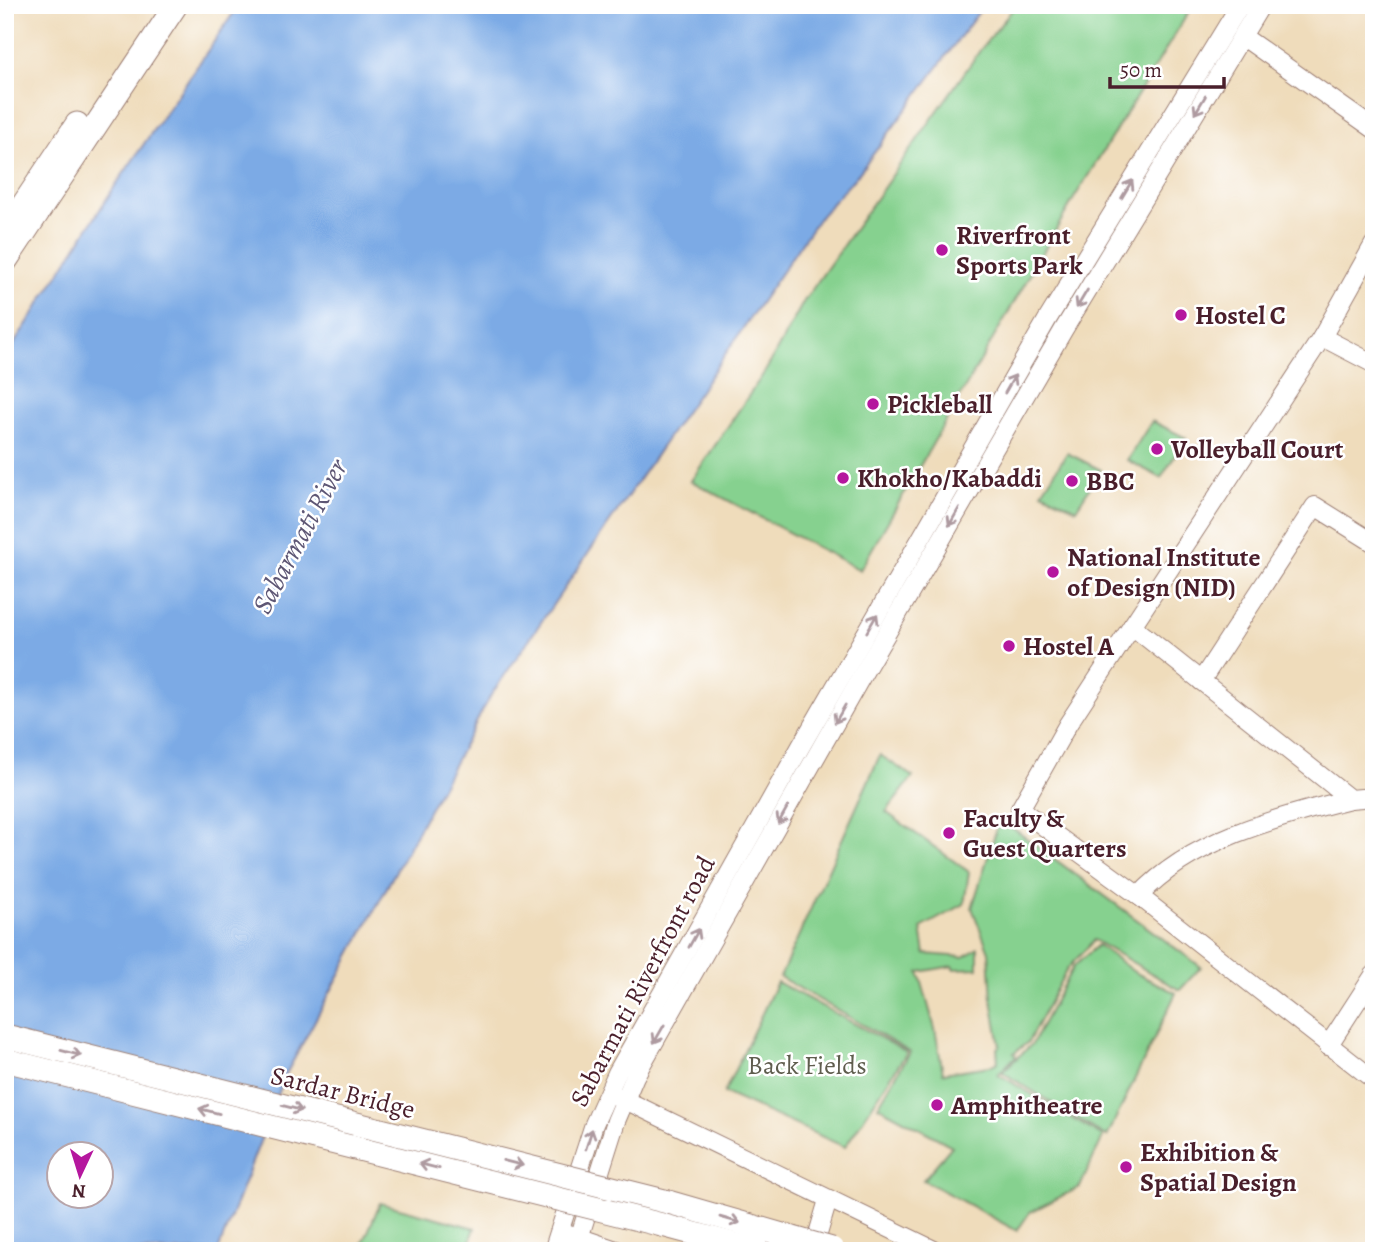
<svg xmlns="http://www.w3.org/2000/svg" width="1379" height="1256" viewBox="0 0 1379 1256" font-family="Alegreya,serif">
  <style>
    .green { fill: #86d18f; stroke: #68785d; stroke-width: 2 }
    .water { fill: #7baae5; stroke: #626488; stroke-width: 2; fill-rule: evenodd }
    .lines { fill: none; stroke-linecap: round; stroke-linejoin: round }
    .minor-casing { stroke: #9c7e73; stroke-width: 20 }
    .major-casing { stroke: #9c7e73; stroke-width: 25 }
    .minor { stroke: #fff; stroke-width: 18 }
    .major { stroke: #fff; stroke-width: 23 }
    .major-bridge-casing { stroke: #9c7e73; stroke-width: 25; stroke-linecap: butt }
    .major-bridge { stroke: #fff; stroke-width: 23 }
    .oneway { stroke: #ae9aa0 }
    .poi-dot { fill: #b5179e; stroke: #fff; stroke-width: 2.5 }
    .labels { text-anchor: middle; stroke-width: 5; stroke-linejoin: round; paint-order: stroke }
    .poi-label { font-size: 26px; font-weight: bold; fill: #4a1f2b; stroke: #fff; text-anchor: start }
    .street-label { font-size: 26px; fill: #4a1f2b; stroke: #fff }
    .park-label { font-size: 26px; fill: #5f5d4e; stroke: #fff }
    .water-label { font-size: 28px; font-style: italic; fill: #5e5775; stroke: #fff }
  </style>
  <rect width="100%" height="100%" fill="#fff"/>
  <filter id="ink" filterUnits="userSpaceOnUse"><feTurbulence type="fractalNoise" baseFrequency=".0143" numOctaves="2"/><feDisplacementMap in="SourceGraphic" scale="14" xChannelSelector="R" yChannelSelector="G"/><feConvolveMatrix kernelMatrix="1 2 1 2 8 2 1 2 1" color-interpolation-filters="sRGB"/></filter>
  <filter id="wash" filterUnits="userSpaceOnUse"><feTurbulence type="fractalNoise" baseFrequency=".00686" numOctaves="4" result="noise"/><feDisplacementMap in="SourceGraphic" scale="28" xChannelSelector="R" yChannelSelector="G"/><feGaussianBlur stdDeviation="1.57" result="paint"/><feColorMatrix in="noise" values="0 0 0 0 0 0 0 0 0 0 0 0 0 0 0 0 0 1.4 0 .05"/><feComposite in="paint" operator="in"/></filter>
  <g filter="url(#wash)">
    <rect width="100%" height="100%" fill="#efdcbb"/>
    <g class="green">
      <polygon points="1016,5 1193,5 1073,200 860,570 691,481 766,370 804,301 981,49"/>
      <polygon points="1152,421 1186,438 1161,478 1127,460"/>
      <polygon points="1067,453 1101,470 1076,509 1042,492"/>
      <polygon points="880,755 913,777 886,812 969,872 964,904 921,928 925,954 964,957 978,948 978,968 953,969 953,966 919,972 935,1029 943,1073 990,1066 998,1062 997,1048 1000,1046 992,1000 989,952 972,908 999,821 1007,824 1201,967 1180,990 1094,940 1067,969 1028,1042 1014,1053 1016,1056 998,1074 1103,1137 1080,1187 1030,1212 1017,1231 923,1180 952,1146 878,1106 910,1052 780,977"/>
      <polygon points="1098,945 1134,972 1176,993 1107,1137 1002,1072 1032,1044 1073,967"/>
      <polygon points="777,982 907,1052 845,1147 724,1093"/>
      <polygon points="380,1203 475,1228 467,1251 360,1251"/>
    </g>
    <path class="water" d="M239,5H984L859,173L818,219L491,695L286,1074L218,1251H5V358L113,189ZM60,1154H102V1196H60Z"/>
  </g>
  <g filter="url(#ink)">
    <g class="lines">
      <defs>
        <g id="minor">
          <polyline points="1242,36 1374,129"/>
          <polyline points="1374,244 1322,337 1132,626 1350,799 1374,797"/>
          <polyline points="1322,337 1374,364"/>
          <polyline points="1132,626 1068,724 1020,809 1139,896 1374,1080"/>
          <polyline points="1201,681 1315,506 1374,543"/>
          <path d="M1139,896C1190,840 1278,817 1350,799"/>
          <polyline points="1328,1046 1374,975"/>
          <polyline points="615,1095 936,1251"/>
          <polyline points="569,1234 619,1251"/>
          <polyline points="553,1251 594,1124 617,1073 801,746 1047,320 1240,5"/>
          <polyline points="575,1251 616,1121 635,1076 864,672 1064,329 1261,5"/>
          <polyline points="813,1251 828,1200"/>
        </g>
        <g id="major">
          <polyline points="5,232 77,124"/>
          <polyline points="5,262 176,5"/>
          <polyline points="668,1202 793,1238"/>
          <polyline points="662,1225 759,1251"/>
        </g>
      </defs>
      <use href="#minor" class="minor-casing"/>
      <use href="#major" class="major-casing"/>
      <use href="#minor" class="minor"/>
      <use href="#major" class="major"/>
      <defs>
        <g id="major-bridge">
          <polyline points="5,1036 668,1202"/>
          <polyline points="5,1060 662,1225"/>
          <polyline points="793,1238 832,1249"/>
        </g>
      </defs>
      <use href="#major-bridge" class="major-bridge-casing"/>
      <use href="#major-bridge" class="major-bridge"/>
    </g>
    <defs><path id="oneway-shaft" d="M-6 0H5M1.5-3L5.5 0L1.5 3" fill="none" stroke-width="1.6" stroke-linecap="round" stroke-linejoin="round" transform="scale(1.75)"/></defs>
    <g class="oneway">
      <use href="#oneway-shaft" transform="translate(1200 105) rotate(121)"/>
      <use href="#oneway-shaft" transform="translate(1127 189) rotate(-59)"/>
      <use href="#oneway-shaft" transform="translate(1082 299) rotate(121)"/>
      <use href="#oneway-shaft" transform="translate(1010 384) rotate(-60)"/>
      <use href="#oneway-shaft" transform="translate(954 517) rotate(120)"/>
      <use href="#oneway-shaft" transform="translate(872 623) rotate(-60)"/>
      <use href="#oneway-shaft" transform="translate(840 714) rotate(120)"/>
      <use href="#oneway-shaft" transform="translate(783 815) rotate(119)"/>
      <use href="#oneway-shaft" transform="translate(694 938) rotate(-61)"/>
      <use href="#oneway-shaft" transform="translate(659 1034) rotate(120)"/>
      <use href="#oneway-shaft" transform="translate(71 1053) rotate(14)"/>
      <use href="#oneway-shaft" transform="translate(292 1108) rotate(14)"/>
      <use href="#oneway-shaft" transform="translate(209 1111) rotate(-166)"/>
      <use href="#oneway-shaft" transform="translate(589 1139) rotate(-72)"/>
      <use href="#oneway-shaft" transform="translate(513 1163) rotate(14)"/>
      <use href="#oneway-shaft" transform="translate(429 1166) rotate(-166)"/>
      <use href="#oneway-shaft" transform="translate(730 1220) rotate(16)"/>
    </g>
  </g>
  <g class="poi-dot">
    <circle cx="942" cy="250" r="7"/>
    <circle cx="1181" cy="315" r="7"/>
    <circle cx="873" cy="404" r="7"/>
    <circle cx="1157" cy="449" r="7"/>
    <circle cx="843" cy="478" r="7"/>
    <circle cx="1072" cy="481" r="7"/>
    <circle cx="1053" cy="572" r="7"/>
    <circle cx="1009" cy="646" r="7"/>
    <circle cx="949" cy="833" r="7"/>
    <circle cx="937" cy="1105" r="7"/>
    <circle cx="1126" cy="1167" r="7"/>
  </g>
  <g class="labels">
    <g class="poi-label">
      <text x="956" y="244">Riverfront<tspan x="956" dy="30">Sports Park</tspan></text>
      <text x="1195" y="324">Hostel C</text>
      <text x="887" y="413">Pickleball</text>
      <text x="1171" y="458">Volleyball Court</text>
      <text x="857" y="487">Khokho/Kabaddi</text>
      <text x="1086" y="490">BBC</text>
      <text x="1067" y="566">National Institute<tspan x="1067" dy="30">of Design (NID)</tspan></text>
      <text x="1023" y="655">Hostel A</text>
      <text x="963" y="827">Faculty &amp;<tspan x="963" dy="30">Guest Quarters</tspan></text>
      <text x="951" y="1114">Amphitheatre</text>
      <text x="1140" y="1161">Exhibition &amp;<tspan x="1140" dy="30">Spatial Design</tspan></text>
    </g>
    <g class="street-label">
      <text transform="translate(642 981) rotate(-62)" y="9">Sabarmati Riverfront road</text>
      <text transform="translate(343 1092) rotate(14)" y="9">Sardar Bridge</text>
    </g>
    <g class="park-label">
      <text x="807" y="1074">Back Fields</text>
    </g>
    <g class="water-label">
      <text transform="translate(299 536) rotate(-62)" y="10">Sabarmati River</text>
    </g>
  </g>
  <rect width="1379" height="1256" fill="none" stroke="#fff" stroke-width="28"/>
  <g transform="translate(80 1175) rotate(184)"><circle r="33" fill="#ffffff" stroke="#b7a5aa" stroke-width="2"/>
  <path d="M0-5L12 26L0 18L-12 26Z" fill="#b5179e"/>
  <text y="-10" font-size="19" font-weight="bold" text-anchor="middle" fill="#4a1f2b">N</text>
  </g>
  <path d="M1110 77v10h114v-10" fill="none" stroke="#4a1f2b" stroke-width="3.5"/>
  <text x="1120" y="77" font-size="21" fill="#4a1f2b" stroke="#ffffff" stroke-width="5" paint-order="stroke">50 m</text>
</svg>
